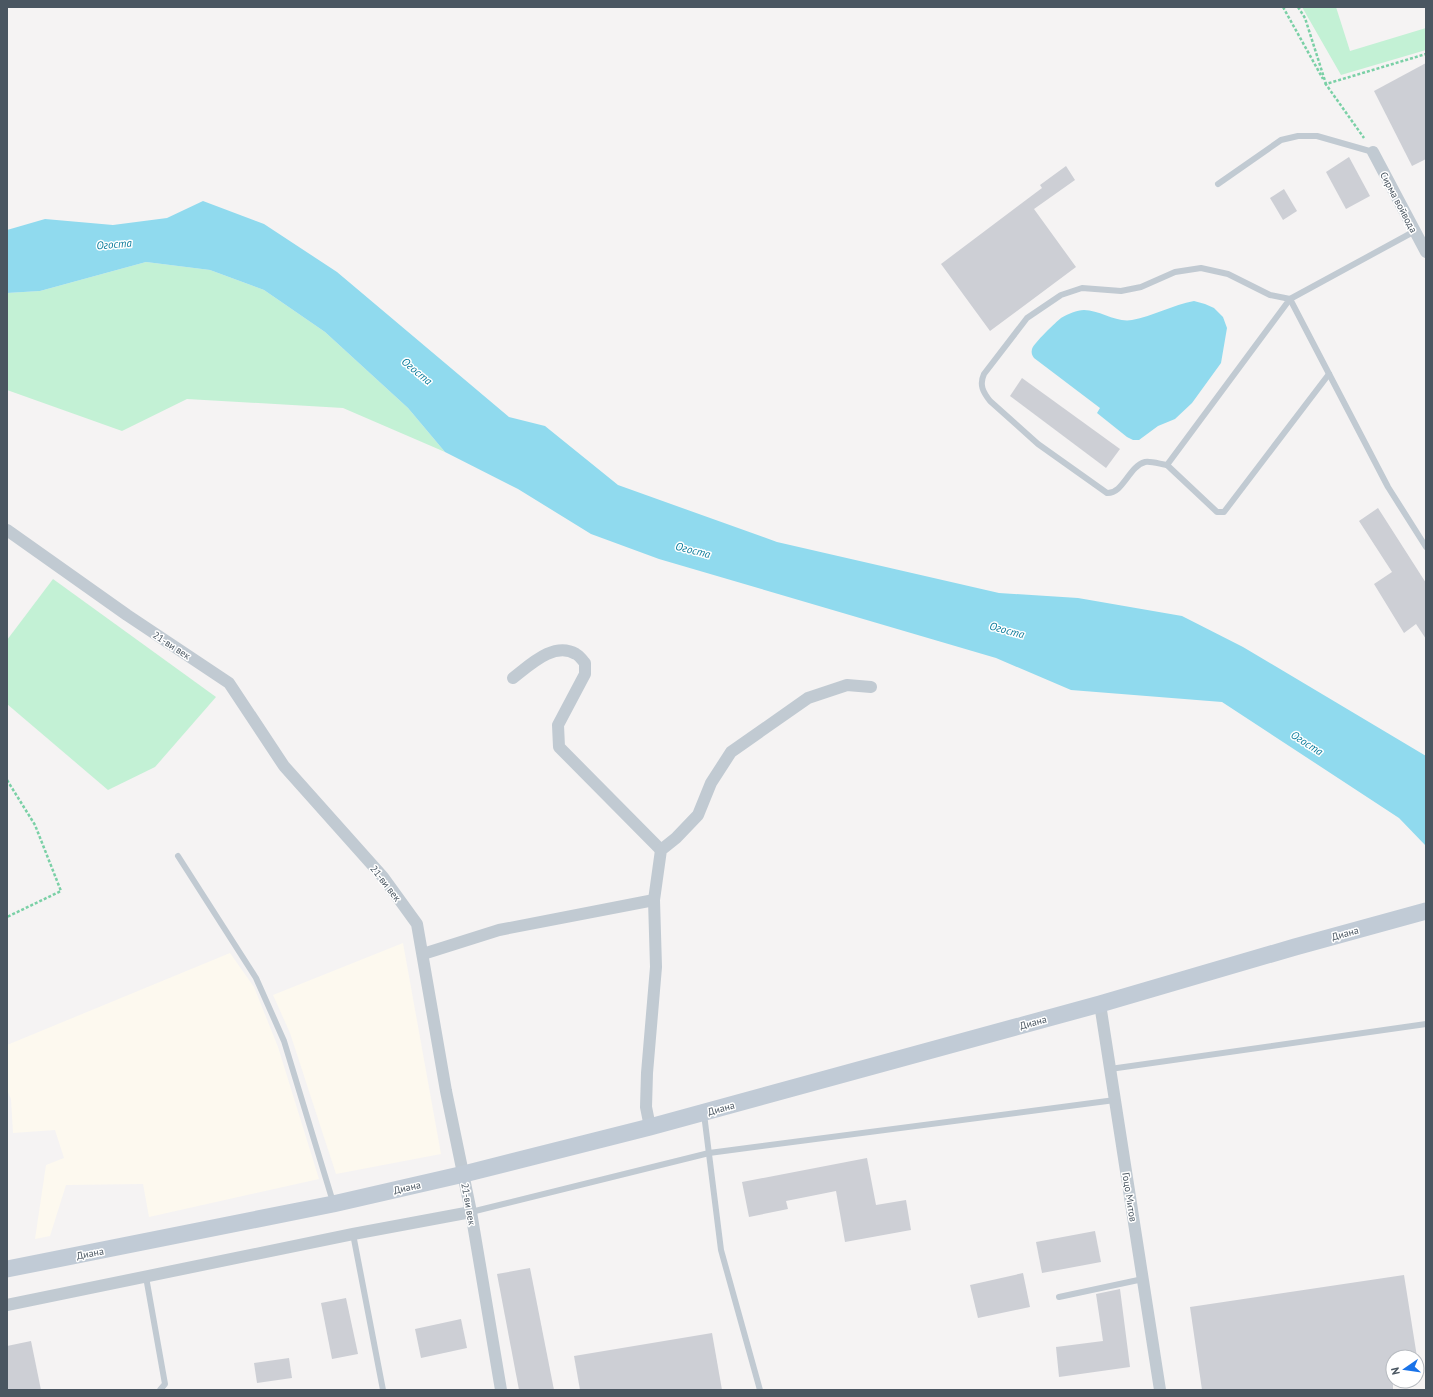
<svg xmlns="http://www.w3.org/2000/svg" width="1433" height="1397" viewBox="0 0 1433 1397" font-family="'PT Sans',sans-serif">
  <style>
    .commercial { fill: #fdf9ef }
    .green { fill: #c3f1d5 }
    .water { fill: #90daee }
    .building { fill: #cdcfd5 }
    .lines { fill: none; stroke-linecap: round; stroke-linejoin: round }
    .path { stroke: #7ad0a6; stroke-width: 2.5; stroke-dasharray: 3 2; stroke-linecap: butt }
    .lane { stroke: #c1cad2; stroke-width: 6 }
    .street { stroke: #c1cad2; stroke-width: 12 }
    .secondary { stroke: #c1cbd6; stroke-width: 17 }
    .labels { text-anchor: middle; stroke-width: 3; stroke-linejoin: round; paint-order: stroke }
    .street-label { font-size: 10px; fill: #4a5661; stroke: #fff }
    .water-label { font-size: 11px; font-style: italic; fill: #0c7c9b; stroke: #fff }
  </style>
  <rect width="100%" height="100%" fill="#f5f3f3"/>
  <g class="commercial">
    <polygon points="403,943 441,1154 336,1174 290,1033 273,995"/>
    <polygon points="230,953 254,987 278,1047 319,1179 149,1217 143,1184 66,1185 50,1236 35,1239 46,1165 64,1158 55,1130 13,1133 11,1099 7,1090 7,1045"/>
  </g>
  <g class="green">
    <polygon points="1302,7 1336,7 1350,51 1426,28 1426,50 1341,75"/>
    <polygon points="146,262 210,270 264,290 325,332 408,408 445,452 343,408 187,399 122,431 7,390 7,293 40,291"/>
    <polygon points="53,579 216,697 155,767 108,790 7,704 7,640"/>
  </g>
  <g class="water">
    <polygon points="203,201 264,224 337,272 509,417 545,426 618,485 777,542 999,593 1078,598 1182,616 1243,647 1426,756 1426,846 1399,818 1222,702 1071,690 996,658 659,559 591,534 518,489 445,452 408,408 325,332 264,290 210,270 146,262 40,291 7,293 7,230 45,219 113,225 167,218"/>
    <path d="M1194,301L1205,304L1214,308L1223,317L1227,328L1221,363L1192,403L1175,419L1158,426L1139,440H1133L1127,437L1097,413L1100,408L1034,358C1032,355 1031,353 1032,349C1034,343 1056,322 1061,318C1068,314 1077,310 1084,310C1100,310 1116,323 1132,320C1153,316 1173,305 1194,301Z"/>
  </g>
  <g class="building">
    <polygon points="1426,63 1426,159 1412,166 1374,91"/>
    <polygon points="1349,157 1370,196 1346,209 1326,172"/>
    <polygon points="1066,166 1075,180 1034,209 1076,267 990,331 941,264 1042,188 1040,185"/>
    <polygon points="1284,189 1297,211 1283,220 1270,198"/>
    <polygon points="1022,378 1120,449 1106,468 1010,396"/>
    <polygon points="1378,508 1426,583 1426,639 1416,624 1404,633 1374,584 1392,572 1359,521"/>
    <polygon points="867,1158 876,1205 906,1200 911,1230 845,1242 836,1191 786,1201 788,1209 749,1217 742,1182"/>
    <polygon points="1095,1231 1101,1262 1042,1273 1036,1242"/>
    <polygon points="530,1268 554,1390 519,1390 497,1274"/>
    <polygon points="1023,1273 1030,1307 978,1318 970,1285"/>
    <polygon points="1404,1275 1417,1357 1393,1357 1393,1390 1202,1390 1190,1307"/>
    <polygon points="1120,1289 1130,1367 1059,1377 1056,1347 1103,1341 1096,1294"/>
    <polygon points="346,1298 358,1354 332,1359 321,1303"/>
    <polygon points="461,1319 467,1348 421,1358 415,1329"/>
    <polygon points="712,1333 722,1390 580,1390 574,1356"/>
    <polygon points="31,1341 41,1390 7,1390 7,1346"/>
    <polygon points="289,1358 292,1378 257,1383 254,1363"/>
  </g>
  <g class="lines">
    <g class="path">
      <polyline points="1283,7 1323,79"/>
      <polyline points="1298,7 1305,18 1326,84 1426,54"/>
      <polyline points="1325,83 1364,138"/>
      <polyline points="7,780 35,825 61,891 7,917"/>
    </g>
    <g class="lane">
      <polyline points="1218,184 1281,140 1298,136 1317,136 1373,152"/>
      <polyline points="1415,231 1290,299 1388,487 1426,547"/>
      <path d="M1201,268L1228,274L1270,295L1290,299L1167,465C1160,464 1151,461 1145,462C1129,466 1123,494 1107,493L1038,444L990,401C983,392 979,385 984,374L1027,318L1061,295L1082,288L1121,291L1141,287L1175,272Z"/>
      <polyline points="1167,465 1217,512 1224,512 1329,374"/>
      <polyline points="178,856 256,978 284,1041 333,1202"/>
      <polyline points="1110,1069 1426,1024"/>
      <polyline points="704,1114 721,1250 760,1390"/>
      <polyline points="471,1212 709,1153 1115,1100"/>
      <polyline points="353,1234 383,1390"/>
      <polyline points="146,1277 165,1384 160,1390"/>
      <polyline points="1059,1297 1143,1279"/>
    </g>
    <g class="street">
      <polyline points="1373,152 1426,252"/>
      <polyline points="7,530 127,615 229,683 284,766 383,877 417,924 446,1091 471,1212 501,1390"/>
      <path d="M513,678C530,665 554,641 576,654C580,656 582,660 585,663V674L558,725L559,747L661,850"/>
      <polyline points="423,954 499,930 654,900"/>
      <polyline points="1100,1004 1160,1390"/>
      <polyline points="650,1127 646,1107 647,1073 656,967 654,900 661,850 676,838 698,815 711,783 731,752 808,698 847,685 871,687"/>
      <polyline points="7,1305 353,1234 471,1212"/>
    </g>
    <polyline class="secondary" points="7,1269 333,1204 464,1174 650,1127 1100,1004 1295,947 1426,911"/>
  </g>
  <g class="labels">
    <g class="street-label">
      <text transform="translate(1399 202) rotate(62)" y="4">Сирма войвода</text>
      <text transform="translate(172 645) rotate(33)" y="4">21-ви век</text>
      <text transform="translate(386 883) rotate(52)" y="4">21-ви век</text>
      <text transform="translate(1345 933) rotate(-15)" y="4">Диана</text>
      <text transform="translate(1033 1022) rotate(-15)" y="4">Диана</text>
      <text transform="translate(721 1108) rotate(-15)" y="4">Диана</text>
      <text transform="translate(407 1187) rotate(-13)" y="4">Диана</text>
      <text transform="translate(1130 1197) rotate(81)" y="4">Гоцо Митов</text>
      <text transform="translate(469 1204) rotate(80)" y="4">21-ви век</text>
      <text transform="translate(90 1253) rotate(-11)" y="4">Диана</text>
    </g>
    <g class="water-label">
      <text transform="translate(114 244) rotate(-5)" y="4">Огоста</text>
      <text transform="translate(417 371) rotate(40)" y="4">Огоста</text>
      <text transform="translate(693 550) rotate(14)" y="4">Огоста</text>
      <text transform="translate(1007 630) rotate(15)" y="4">Огоста</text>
      <text transform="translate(1307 743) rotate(33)" y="4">Огоста</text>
    </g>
  </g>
  <rect width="1433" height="1397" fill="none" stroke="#4a5661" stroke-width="16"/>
  <g transform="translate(1405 1369) rotate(257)"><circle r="19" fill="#ffffff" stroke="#b7bbc0"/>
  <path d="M0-3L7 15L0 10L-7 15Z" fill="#1a73e8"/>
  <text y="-6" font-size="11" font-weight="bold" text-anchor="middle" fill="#4a5661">N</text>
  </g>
</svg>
